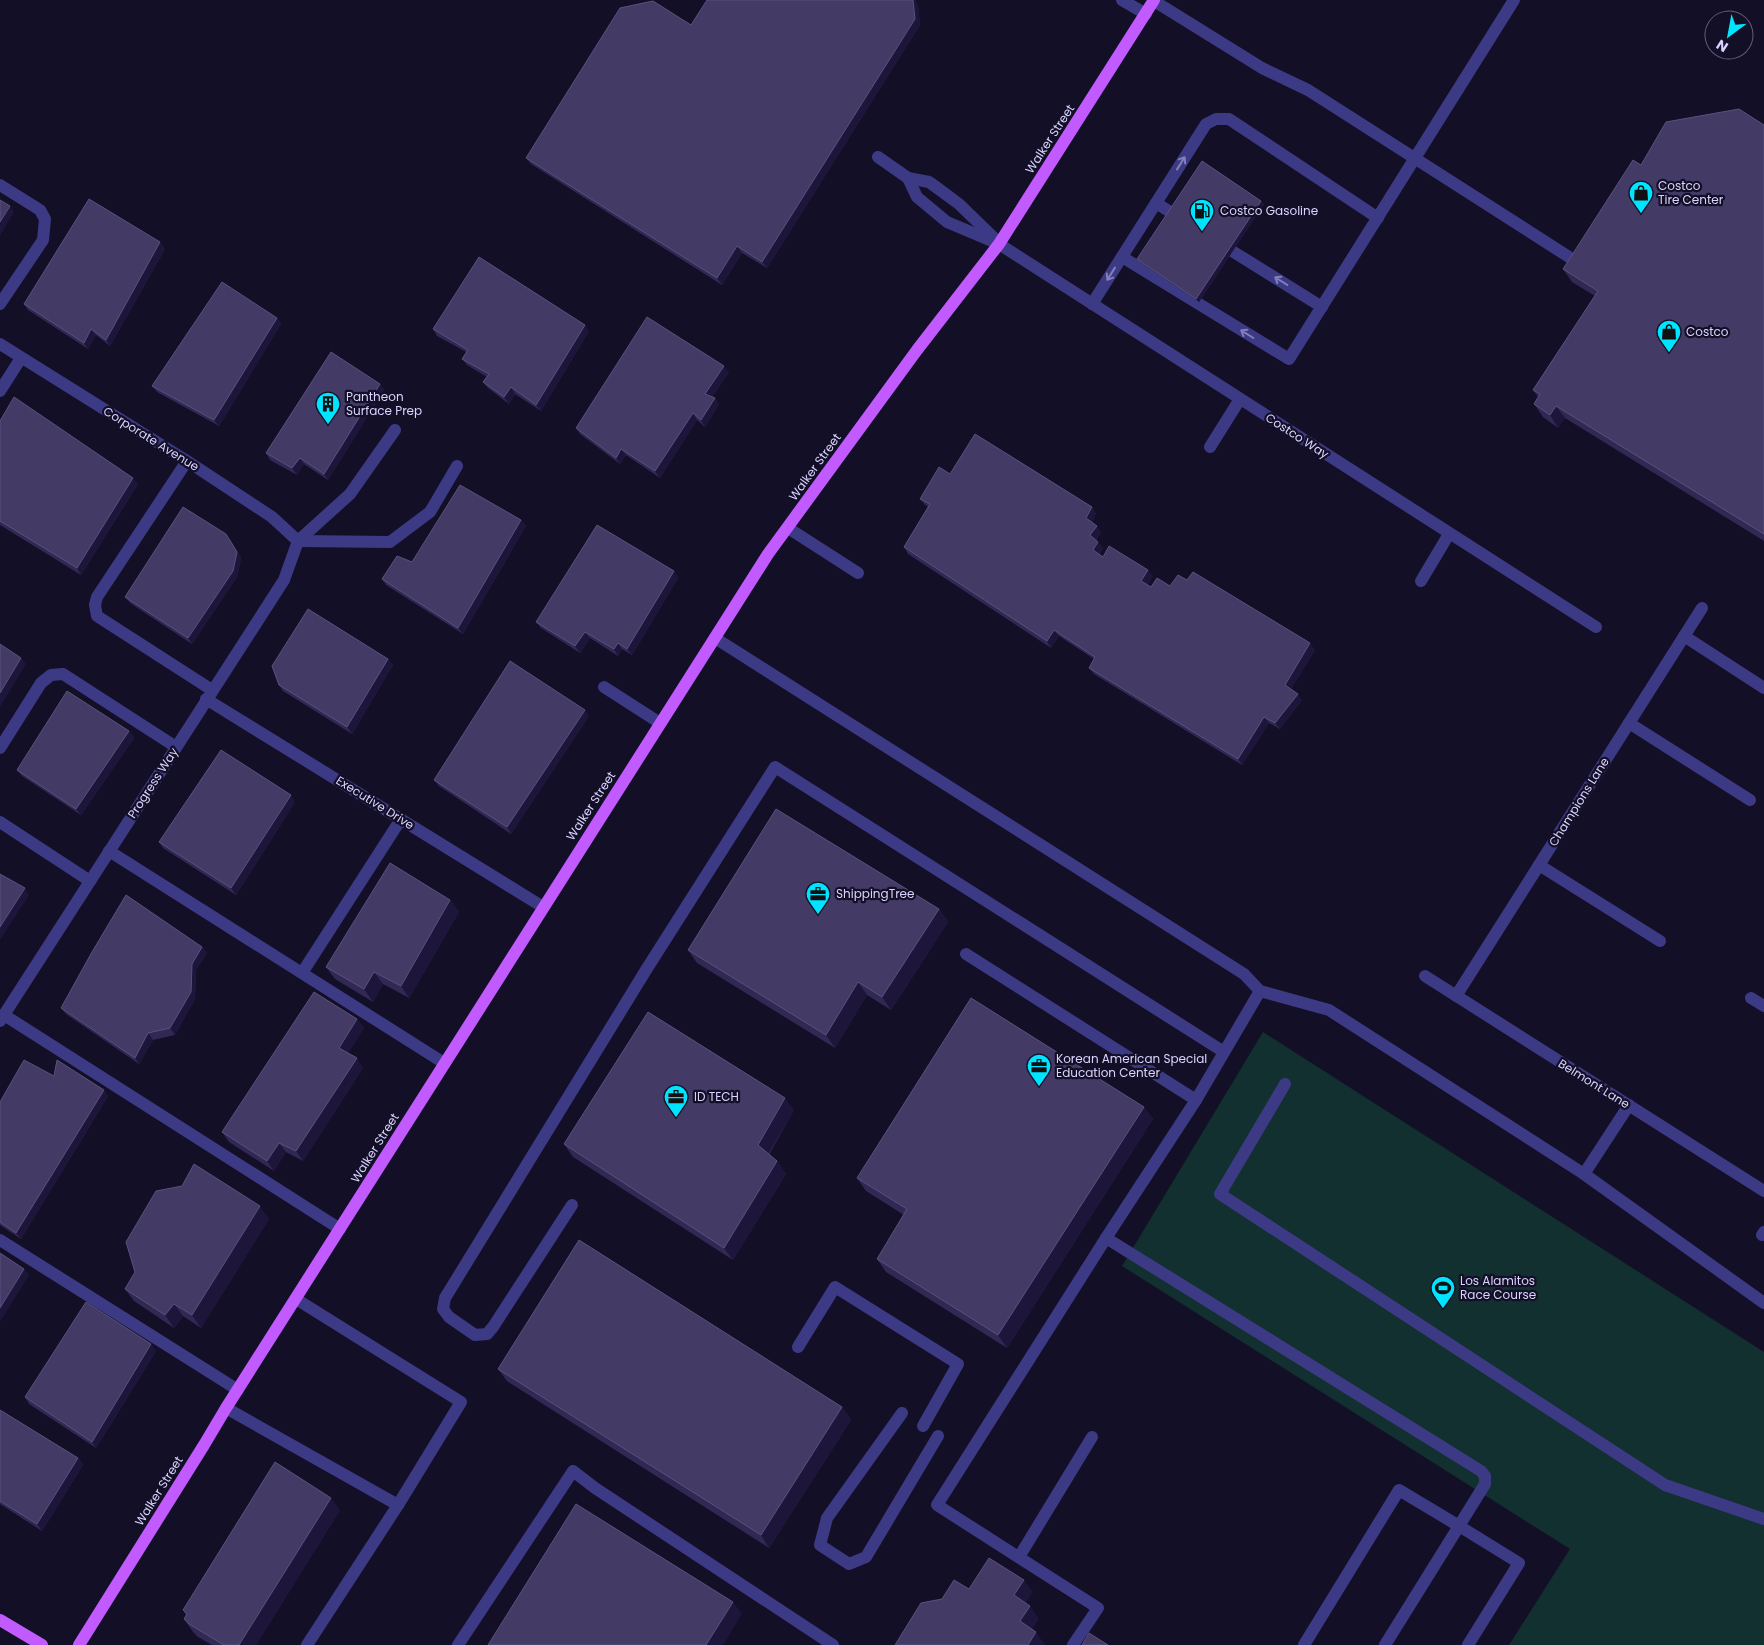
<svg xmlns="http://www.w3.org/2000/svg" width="1764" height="1645" viewBox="0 0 1764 1645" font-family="Poppins,sans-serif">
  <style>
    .pitch { fill: #12302f }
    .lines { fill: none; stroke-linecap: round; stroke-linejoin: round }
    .minor { stroke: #3d3a85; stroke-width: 12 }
    .major { stroke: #c25bff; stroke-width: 12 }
    .wall { fill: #312854 }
    .shaded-wall { fill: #1d163a }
    .building { fill: #433a66; stroke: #5a527e }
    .oneway { stroke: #837fbc }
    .labels { text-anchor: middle; stroke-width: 4.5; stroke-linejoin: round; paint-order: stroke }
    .street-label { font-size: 12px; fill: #d9d4ff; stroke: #130f26 }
    .poi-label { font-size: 12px; fill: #d9d4ff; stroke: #130f26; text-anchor: start }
  </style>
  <rect width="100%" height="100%" fill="#130f26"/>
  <polygon class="pitch" points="1263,1032 1764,1352 1764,1645 1509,1645 1570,1549 1122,1266"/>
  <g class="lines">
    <g class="minor">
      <polyline points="1122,0 1146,14"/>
      <polyline points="1154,1 1262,68 1308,90 1569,257"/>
      <polyline points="878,157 908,178 929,182 936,187 959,204 994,238"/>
      <polyline points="908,178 917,197 947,222 999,244 1596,627"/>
      <polyline points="0,185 40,210 45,219 43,240 0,304"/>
      <polyline points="1156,203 1172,213"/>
      <polyline points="1232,251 1322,307"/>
      <polyline points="1122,257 1289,359 1514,0"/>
      <polyline points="1092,304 1206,124 1216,119 1229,119 1378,218"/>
      <polyline points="0,344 187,461 272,517 298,541"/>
      <polyline points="0,391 21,358"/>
      <polyline points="1210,447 1240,399"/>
      <polyline points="187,461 97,597 95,605 97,616 212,690"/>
      <polyline points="788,528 858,573"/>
      <polyline points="298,541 390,542 430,512 457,466"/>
      <polyline points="1421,581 1449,534"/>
      <polyline points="1684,636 1764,688"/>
      <polyline points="715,638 1244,974 1260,991 1329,1010 1584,1174 1764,1303"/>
      <polyline points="604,687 660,723"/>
      <polyline points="206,699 543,907"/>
      <polyline points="1629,723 1750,800"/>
      <polyline points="0,748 41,683 51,675 63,674 176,747"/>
      <polyline points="0,822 90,881"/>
      <polyline points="109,851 444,1063"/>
      <polyline points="1539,865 1660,941"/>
      <polyline points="966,954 1196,1100"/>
      <polyline points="302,973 401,819"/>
      <polyline points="1425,976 1764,1191"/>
      <polyline points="1456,996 1702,608"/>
      <polyline points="1751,998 1764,1006"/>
      <polyline points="4,1015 340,1229"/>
      <polyline points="0,1021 284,580 298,541 350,494 395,430"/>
      <polyline points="1285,1084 1220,1194 1665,1485 1764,1519"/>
      <polyline points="1584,1174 1629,1105"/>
      <polyline points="572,1205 493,1327 487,1334 475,1335 449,1317 443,1309 445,1298 646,970 775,767 1224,1052"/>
      <polyline points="1762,1235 1764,1232"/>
      <polyline points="1106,1238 1481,1471 1485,1476 1485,1484 1459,1526 1519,1563 1468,1645"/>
      <polyline points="0,1240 238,1390"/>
      <polyline points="296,1299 461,1402 398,1505"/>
      <polyline points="798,1347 835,1287 958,1364 923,1426"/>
      <polyline points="226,1408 398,1505 307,1645"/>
      <polyline points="902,1413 827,1518 820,1545 849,1564 866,1557 938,1436"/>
      <polyline points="1019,1557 1092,1437"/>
      <polyline points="458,1645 573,1471 595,1488 833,1645"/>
      <polyline points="1073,1645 1098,1608 937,1505 1106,1238 1196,1100 1260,991"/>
      <polyline points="1304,1645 1399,1490 1459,1526 1385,1645"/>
    </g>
    <g class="major">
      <polyline points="0,1620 42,1645"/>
      <polyline points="79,1645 204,1445 226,1408 768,554 917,350 999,244 1154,0"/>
    </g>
  </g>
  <g class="wall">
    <polygon points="707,0 915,0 918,6 920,25 767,268 742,253 722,285 531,164 526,158 691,25"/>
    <polygon points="1764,125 1764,541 1565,418 1558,428 1543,417 1534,404 1538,397 1533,390 1595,296 1572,282 1563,269 1641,165"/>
    <polygon points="1264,204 1199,302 1140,262 1137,259"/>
    <polygon points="165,249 110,346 96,335 88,349 28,310 24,304"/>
    <polygon points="277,318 281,324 219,426 157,392 152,386"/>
    <polygon points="433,329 589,331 541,411 515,394 509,404 488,388 483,382 487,377 467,365 462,359 466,352 437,336"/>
    <polygon points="729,372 712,397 715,398 719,404 705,427 697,420 660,478 626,455 620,464 580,434 576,428"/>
    <polygon points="380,384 384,390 328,480 304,464 297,475 270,460 266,453"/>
    <polygon points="0,421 138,484 81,575 0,525"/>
    <polygon points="950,474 1096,513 1092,523 1101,532 1096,540 1103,548 1099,555 1103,557 1153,576 1147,585 1151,587 1170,586 1315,650 1291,689 1302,700 1280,729 1269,723 1242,765 1094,674 1089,668 1094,659 1059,636 1051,648 908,554 904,547 928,507 925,505 920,499"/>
    <polygon points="521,520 526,526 463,634 386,585 382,579"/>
    <polygon points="231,541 241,558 237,577 192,644 130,603 125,597"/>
    <polygon points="674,571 678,578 632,655 622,649 618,656 590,638 580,653 541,628 536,622"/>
    <polygon points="388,659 393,665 352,734 283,691 279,685"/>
    <polygon points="589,716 511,834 439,786 434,780"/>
    <polygon points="129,731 134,738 81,815 22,776 17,770"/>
    <polygon points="295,802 236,895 163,848 159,842"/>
    <polygon points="450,900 459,912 409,998 383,984 373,1002 335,979 326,967"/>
    <polygon points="939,909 948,922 891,1010 867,995 835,1048 697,963 688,950"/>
    <polygon points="202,947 207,953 196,970 195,999 175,1035 153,1040 139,1064 66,1014 61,1008"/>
    <polygon points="357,1019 364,1028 348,1053 363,1068 303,1161 286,1152 274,1171 229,1142 222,1132"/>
    <polygon points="54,1076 108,1096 21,1239 0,1225 0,1102"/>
    <polygon points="1144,1107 1153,1119 1007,1348 886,1272 877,1259 904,1215 866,1191 857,1178"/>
    <polygon points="794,1110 769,1155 777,1161 786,1174 733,1260 573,1157 564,1144"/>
    <polygon points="269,1219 201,1328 183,1316 174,1328 134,1301 125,1289"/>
    <polygon points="156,1351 96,1448 29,1404 25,1397"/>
    <polygon points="498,1369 842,1407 851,1420 769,1548 507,1381"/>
    <polygon points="0,1410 78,1458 83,1465 42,1531 0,1504"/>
    <polygon points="340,1510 256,1645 212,1645 198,1637 193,1632 184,1619 186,1615 183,1610"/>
  </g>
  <g class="shaded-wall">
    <polygon points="913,0 915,0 918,6 920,25 767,268 762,262"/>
    <polygon points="1261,201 1264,204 1199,302 1196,299"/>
    <polygon points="10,206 14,212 0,236 0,222"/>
    <polygon points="160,242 165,249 110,346 106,340"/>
    <polygon points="737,246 742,253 722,285 717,278"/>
    <polygon points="277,318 281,324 219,426 214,420"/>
    <polygon points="585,325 589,331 541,411 536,405"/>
    <polygon points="91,329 96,335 88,349 84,343"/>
    <polygon points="724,366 729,372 710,400 705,394"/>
    <polygon points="380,384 384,390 328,480 324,474"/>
    <polygon points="511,387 515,394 509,404 504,397"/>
    <polygon points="715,398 719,404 705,427 701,420"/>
    <polygon points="1556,406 1565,418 1558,428 1550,415"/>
    <polygon points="693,413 697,420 660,478 655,471"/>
    <polygon points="621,449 626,455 620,464 616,458"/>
    <polygon points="300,458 304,464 297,475 292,468"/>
    <polygon points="133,478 138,484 81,575 77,568"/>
    <polygon points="1092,507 1096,513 1091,525 1086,518"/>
    <polygon points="521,520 526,526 463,634 458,628"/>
    <polygon points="1097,526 1101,532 1094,542 1090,535"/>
    <polygon points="226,534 241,558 237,577 192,644 188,638"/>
    <polygon points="1098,542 1103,548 1097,557 1093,550"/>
    <polygon points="1148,570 1153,576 1146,588 1141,581"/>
    <polygon points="674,571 678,578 632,655 627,649"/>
    <polygon points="1054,630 1059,636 1051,648 1047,641"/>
    <polygon points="585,632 590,638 580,653 575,646"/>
    <polygon points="618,643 622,649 618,656 614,649"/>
    <polygon points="1310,643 1315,650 1290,691 1285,685"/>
    <polygon points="21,658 26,664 0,707 0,693"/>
    <polygon points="388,659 393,665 352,734 347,727"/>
    <polygon points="1298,694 1302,700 1280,729 1275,723"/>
    <polygon points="585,710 589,716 511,834 507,827"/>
    <polygon points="1264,717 1269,723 1242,765 1238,759"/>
    <polygon points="129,731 134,738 81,815 76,809"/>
    <polygon points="291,795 295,802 236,895 231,888"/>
    <polygon points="25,888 29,895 0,940 0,927"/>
    <polygon points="450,900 459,912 409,998 401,986"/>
    <polygon points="939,909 948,922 891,1010 882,997"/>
    <polygon points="202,947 207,953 196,970 195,999 175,1035 170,1028 192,964"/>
    <polygon points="374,972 383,984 373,1002 364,989"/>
    <polygon points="858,982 867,995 835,1048 826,1035"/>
    <polygon points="357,1019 364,1028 345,1058 339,1048"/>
    <polygon points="148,1033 153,1040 139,1064 135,1058"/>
    <polygon points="357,1058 363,1068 303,1161 296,1151"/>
    <polygon points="104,1090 108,1096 21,1239 16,1233"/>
    <polygon points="785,1098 794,1110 766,1158 758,1145"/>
    <polygon points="1144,1107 1153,1119 1007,1348 998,1335"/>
    <polygon points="279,1143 286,1152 274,1171 267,1161"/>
    <polygon points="777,1161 786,1174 733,1260 724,1248"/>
    <polygon points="260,1206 269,1219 201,1328 192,1315"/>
    <polygon points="24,1269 29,1275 0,1322 0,1308"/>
    <polygon points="174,1304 183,1316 174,1328 165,1315"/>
    <polygon points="151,1344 156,1351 96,1448 92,1442"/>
    <polygon points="842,1407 851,1420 769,1548 761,1535"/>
    <polygon points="78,1458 83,1465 42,1531 37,1524"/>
    <polygon points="331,1498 340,1510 256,1645 239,1645"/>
    <polygon points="1024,1580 1033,1592 1023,1608 1014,1595"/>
    <polygon points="733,1602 742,1614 723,1645 706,1645"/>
    <polygon points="1030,1606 1039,1619 1029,1634 1020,1621"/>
    <polygon points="1036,1632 1045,1645 1028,1645"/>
  </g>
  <g class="building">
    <polygon points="707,0 913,0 915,19 762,262 737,246 717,278 526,158 620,8 653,1 691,25"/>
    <polygon points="1739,109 1764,125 1764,534 1556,406 1550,415 1534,404 1540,394 1533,390 1598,291 1563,269 1633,160 1641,165 1666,122"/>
    <polygon points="1202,161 1261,201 1196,299 1137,259"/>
    <polygon points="89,199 160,242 106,340 91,329 84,343 24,304"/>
    <polygon points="0,200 10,206 0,222"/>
    <polygon points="479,257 585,325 536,405 511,387 504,397 483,382 489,374 462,359 468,350 433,329"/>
    <polygon points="222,282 277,318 214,420 152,386"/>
    <polygon points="647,317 724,366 705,394 715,398 701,420 693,413 655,471 621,449 616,458 576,428"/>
    <polygon points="331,352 380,384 324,474 300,458 292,468 266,453"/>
    <polygon points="14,397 133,478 77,568 0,521 0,421"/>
    <polygon points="975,434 1092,507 1086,518 1097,526 1090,535 1098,542 1093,550 1103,557 1109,546 1148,570 1141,581 1151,587 1157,578 1170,586 1178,575 1187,580 1193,572 1310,643 1285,685 1298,694 1275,723 1264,717 1238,759 1089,668 1095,657 1054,630 1047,641 904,547 930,504 920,499 939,467 950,474"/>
    <polygon points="460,485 521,520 458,628 382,579 397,556 412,562"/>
    <polygon points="183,507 226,534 237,552 233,571 188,638 125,597"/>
    <polygon points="597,525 674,571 627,649 618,643 614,649 585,632 575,646 536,622"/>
    <polygon points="308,609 388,659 347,727 279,685 272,666"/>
    <polygon points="0,644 21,658 0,693"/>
    <polygon points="510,661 585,710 507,827 434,780"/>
    <polygon points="67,691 129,731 76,809 17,770"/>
    <polygon points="221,750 291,795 231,888 159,842"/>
    <polygon points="776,809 939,909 882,997 858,982 826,1035 688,950"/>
    <polygon points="390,863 450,900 401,986 374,972 364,989 326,967"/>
    <polygon points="0,874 25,888 0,927"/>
    <polygon points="126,895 202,947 192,964 191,992 170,1028 148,1033 135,1058 61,1008 92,952"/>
    <polygon points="314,992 357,1019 339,1048 357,1058 296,1151 279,1143 267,1161 222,1132"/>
    <polygon points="971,998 1144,1107 998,1335 877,1259 907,1209 857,1178"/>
    <polygon points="648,1012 785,1098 758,1145 777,1161 724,1248 564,1144"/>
    <polygon points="24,1060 54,1076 57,1060 104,1090 16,1233 0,1222 0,1102"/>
    <polygon points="194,1164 260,1206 192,1315 174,1304 165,1315 125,1289 135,1272 126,1242 156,1191 182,1186"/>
    <polygon points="579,1240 842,1407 761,1535 498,1369"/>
    <polygon points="0,1253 24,1269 0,1308"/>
    <polygon points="86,1302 151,1344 92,1442 25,1397"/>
    <polygon points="0,1410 78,1458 37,1524 0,1501"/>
    <polygon points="275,1462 331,1498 239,1645 224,1645 189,1624 184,1619 187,1614 183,1610"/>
    <polygon points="576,1504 733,1602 706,1645 488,1645"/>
    <polygon points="989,1558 1024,1580 1014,1595 1030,1606 1020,1621 1036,1632 1028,1645 895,1645 921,1603 942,1599 954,1580 969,1589"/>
    <polygon points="1089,1633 1108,1645 1082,1645"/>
  </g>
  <defs><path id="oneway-shaft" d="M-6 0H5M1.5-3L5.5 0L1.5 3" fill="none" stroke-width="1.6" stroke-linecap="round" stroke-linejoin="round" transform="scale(1.25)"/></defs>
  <g class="oneway">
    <use href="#oneway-shaft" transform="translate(1181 163) rotate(-58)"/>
    <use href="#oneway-shaft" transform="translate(1111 274) rotate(122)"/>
    <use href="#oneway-shaft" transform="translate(1281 281) rotate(-148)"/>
    <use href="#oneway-shaft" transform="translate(1247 334) rotate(-148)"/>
  </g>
  <defs>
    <symbol id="shop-pin" viewBox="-11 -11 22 30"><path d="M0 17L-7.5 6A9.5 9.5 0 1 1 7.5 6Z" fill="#00e5ff" stroke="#130f26"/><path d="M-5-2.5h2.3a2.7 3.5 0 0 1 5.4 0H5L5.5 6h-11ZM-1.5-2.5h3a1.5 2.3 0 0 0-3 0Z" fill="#111"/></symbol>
    <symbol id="fuel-pin" viewBox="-11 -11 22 30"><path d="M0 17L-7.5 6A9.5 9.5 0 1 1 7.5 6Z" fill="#00e5ff" stroke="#130f26"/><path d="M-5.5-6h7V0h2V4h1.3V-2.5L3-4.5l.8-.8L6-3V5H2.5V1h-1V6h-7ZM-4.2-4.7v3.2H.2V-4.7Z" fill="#111"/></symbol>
    <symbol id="building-pin" viewBox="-11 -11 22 30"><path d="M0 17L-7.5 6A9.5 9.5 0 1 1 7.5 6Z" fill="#00e5ff" stroke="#130f26"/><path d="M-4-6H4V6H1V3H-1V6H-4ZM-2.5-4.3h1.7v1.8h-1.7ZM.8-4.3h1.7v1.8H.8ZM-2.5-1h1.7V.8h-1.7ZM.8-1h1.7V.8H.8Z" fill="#111"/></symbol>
    <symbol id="office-pin" viewBox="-11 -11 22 30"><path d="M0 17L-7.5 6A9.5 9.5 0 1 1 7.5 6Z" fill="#00e5ff" stroke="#130f26"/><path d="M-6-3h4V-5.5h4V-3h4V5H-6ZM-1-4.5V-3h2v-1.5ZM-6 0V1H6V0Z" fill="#111"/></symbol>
    <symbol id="stadium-pin" viewBox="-11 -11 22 30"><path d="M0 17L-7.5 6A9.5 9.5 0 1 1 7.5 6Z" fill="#00e5ff" stroke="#130f26"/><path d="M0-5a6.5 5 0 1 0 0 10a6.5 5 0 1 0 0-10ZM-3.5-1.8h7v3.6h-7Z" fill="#111"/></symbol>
  </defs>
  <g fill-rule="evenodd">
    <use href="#shop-pin" x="1627" y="179" width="28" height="38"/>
    <use href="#fuel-pin" x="1188" y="197" width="28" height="38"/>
    <use href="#shop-pin" x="1655" y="318" width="28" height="38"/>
    <use href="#building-pin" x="314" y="390" width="28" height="38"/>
    <use href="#office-pin" x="804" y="880" width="28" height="38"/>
    <use href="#office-pin" x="1025" y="1052" width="28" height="38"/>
    <use href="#office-pin" x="662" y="1083" width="28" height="38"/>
    <use href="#stadium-pin" x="1429" y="1274" width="28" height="38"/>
  </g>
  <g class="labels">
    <g class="street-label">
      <text transform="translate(1050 139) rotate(-57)" y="4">Walker Street</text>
      <text transform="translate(1297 436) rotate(33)" y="4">Costco Way</text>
      <text transform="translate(151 439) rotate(32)" y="4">Corporate Avenue</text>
      <text transform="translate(815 467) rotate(-54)" y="4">Walker Street</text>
      <text transform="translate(153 783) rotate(-57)" y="4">Progress Way</text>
      <text transform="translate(1579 802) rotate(-58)" y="4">Champions Lane</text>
      <text transform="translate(375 803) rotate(32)" y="4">Executive Drive</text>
      <text transform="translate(591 806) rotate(-57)" y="4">Walker Street</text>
      <text transform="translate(1594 1084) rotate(32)" y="4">Belmont Lane</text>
      <text transform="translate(375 1148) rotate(-58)" y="4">Walker Street</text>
      <text transform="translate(159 1491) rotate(-58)" y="4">Walker Street</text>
    </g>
    <g class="poi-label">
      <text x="1658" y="190">Costco<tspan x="1658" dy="14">Tire Center</tspan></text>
      <text x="1220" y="215">Costco Gasoline</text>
      <text x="1686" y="336">Costco</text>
      <text x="346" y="401">Pantheon<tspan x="346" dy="14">Surface Prep</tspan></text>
      <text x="836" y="898">ShippingTree</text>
      <text x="1056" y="1063">Korean American Special<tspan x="1056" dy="14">Education Center</tspan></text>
      <text x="694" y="1101">ID TECH</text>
      <text x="1460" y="1285">Los Alamitos<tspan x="1460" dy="14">Race Course</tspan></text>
    </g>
  </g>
  <g transform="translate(1729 35) rotate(212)"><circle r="24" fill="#130f26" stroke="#625e7d"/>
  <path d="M0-4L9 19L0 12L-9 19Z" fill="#00e5ff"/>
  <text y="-8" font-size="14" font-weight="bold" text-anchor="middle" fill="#d9d4ff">N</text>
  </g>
</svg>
